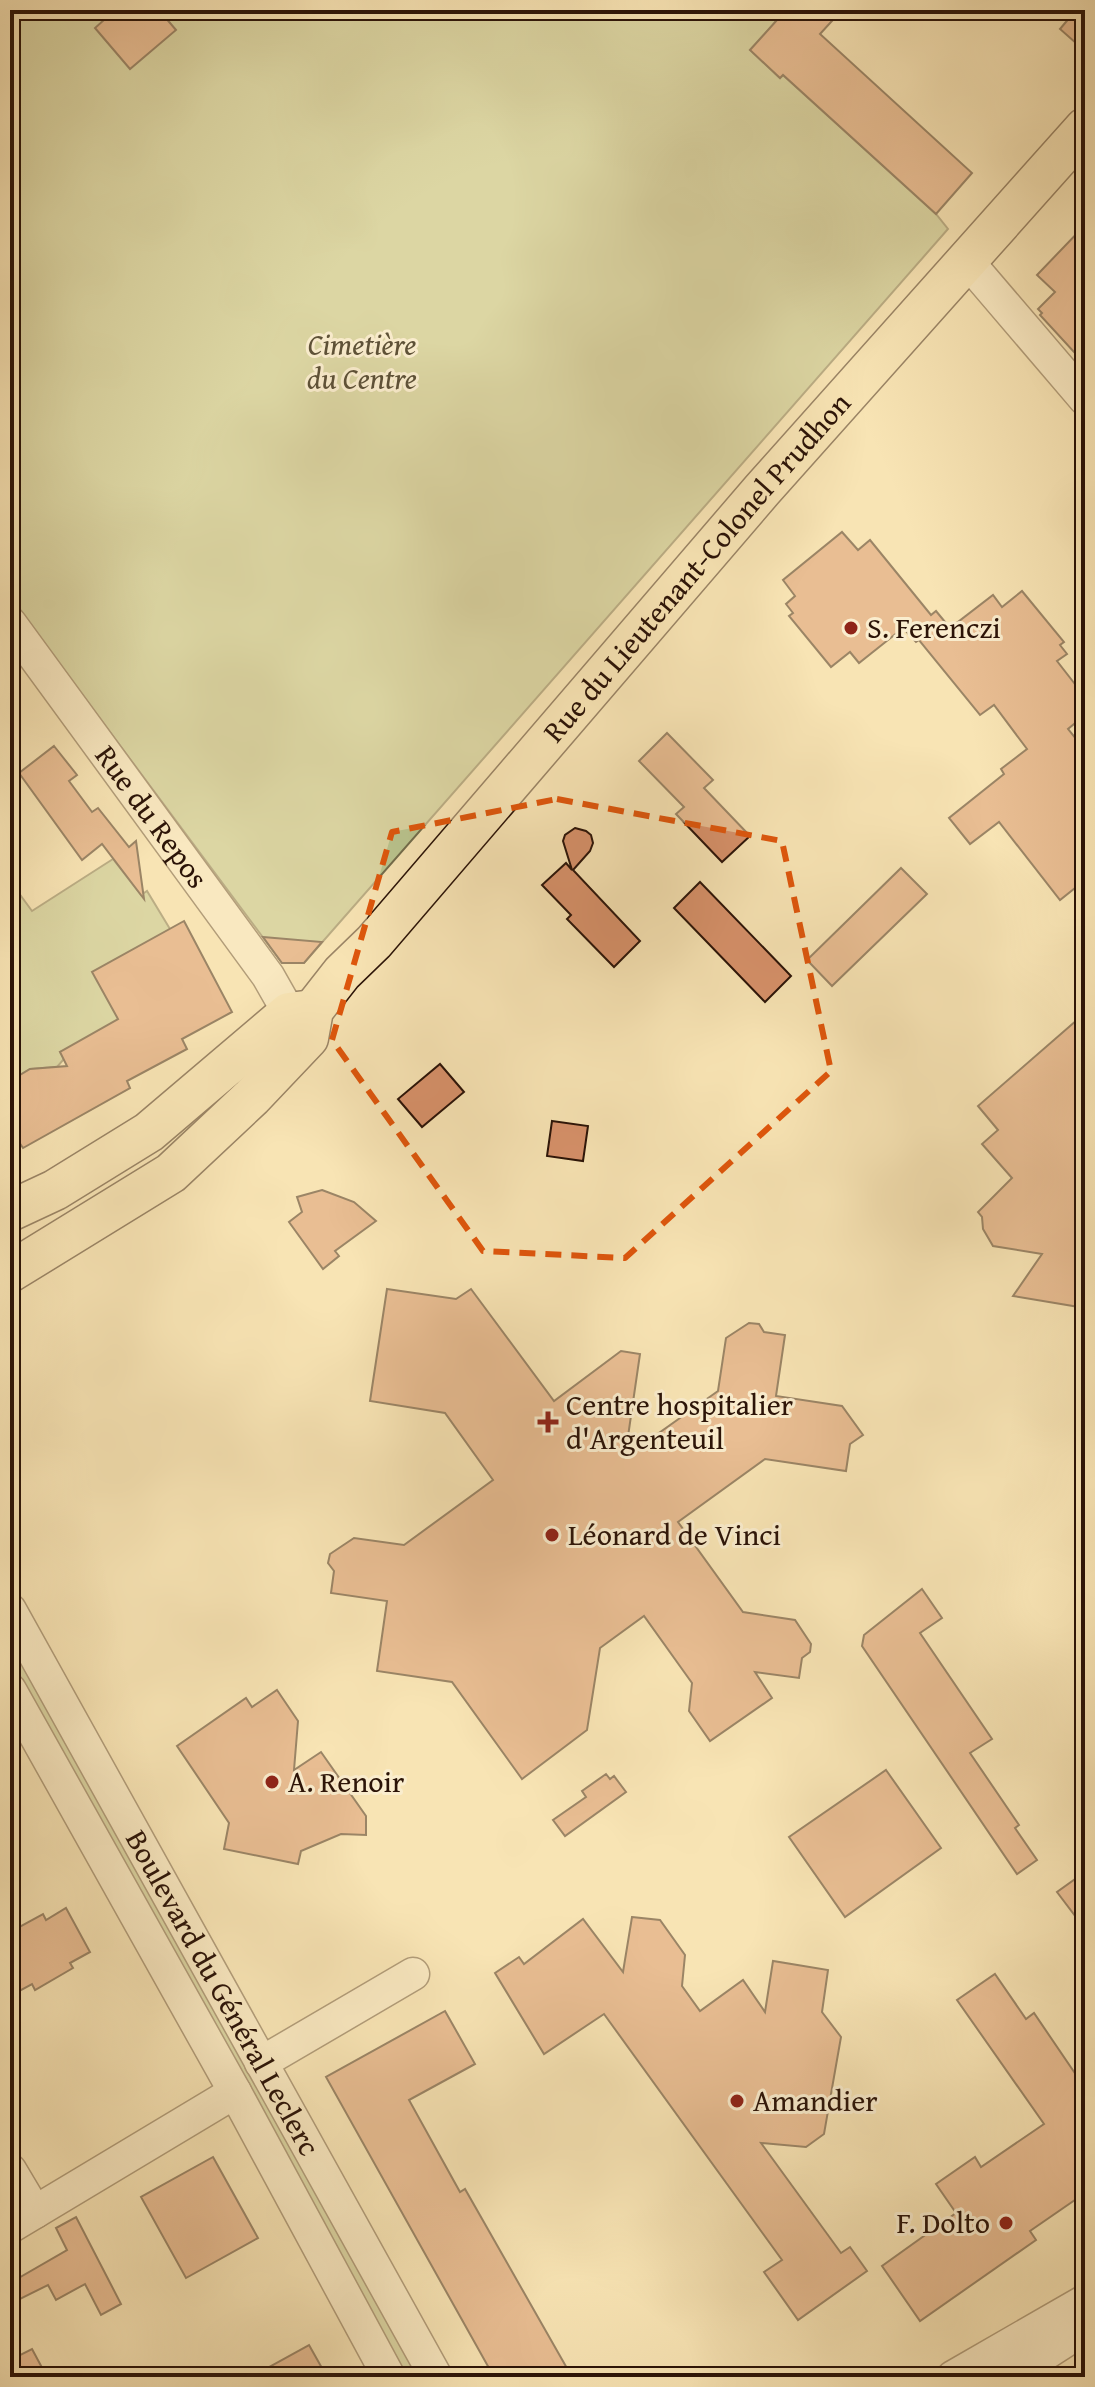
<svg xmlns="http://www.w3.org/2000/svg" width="1095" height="2387" viewBox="0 0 1095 2387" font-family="'Gentium Book Plus',serif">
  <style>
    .green { fill: #bac58f; stroke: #726c4b; stroke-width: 2 }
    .building { fill: #d7916a; stroke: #2b1307; stroke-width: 2 }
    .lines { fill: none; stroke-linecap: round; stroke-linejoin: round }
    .minor-casing { stroke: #5e4732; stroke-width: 35 }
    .major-casing { stroke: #2b1307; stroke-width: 43 }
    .minor { stroke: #faedce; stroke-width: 32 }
    .major { stroke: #f8e4b4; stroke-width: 40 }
    .marked { fill: none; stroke: #df560c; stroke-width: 6; stroke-dasharray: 16 10; stroke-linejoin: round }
    .poi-dot { fill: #8f2418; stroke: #faedce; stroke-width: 3 }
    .labels { text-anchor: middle; stroke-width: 6; stroke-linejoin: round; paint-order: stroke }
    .park-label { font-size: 30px; font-style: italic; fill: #5d5137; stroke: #faedce }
    .street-label { font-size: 30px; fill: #2b1307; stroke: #faedce }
    .poi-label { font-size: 30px; fill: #2b1307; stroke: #faedce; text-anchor: start }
  </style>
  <rect width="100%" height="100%" fill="#f8e4b4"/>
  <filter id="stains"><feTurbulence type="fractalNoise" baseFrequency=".0025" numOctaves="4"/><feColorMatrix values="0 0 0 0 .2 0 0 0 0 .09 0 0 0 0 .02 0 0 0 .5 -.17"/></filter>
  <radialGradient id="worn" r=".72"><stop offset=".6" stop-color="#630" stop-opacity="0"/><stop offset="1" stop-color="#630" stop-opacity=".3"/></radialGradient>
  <g class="green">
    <polygon points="30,10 786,10 750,50 780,78 783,75 936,214 948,229 304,963 282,963 10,598 10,29"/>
    <polygon points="113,859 141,895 147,891 170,929 122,1026 60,1052 64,1059 57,1067 30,1069 10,1081 10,881 32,911"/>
    <polygon points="10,1628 427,2377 403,2377 10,1672"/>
  </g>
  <g class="building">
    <polygon points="115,10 159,10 176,30 130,69 95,28"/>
    <polygon points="786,10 842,10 820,34 972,173 936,214 783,75 780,78 750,50"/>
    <polygon points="1076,10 1085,10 1085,51 1060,29"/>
    <polygon points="1085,225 1085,364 1040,315 1042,313 1038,309 1055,292 1037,275"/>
    <polygon points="842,532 858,550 870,540 931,615 936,611 950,628 993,595 1002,607 1022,591 1064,642 1060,645 1067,654 1057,661 1085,697 1085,715 1068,729 1085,750 1085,880 1060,900 999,822 970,844 949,818 1004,774 1001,769 1027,749 994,705 980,715 919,640 916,642 903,628 859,663 850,652 831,667 789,616 793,613 786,604 795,596 783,580"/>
    <polygon points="667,733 713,780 704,788 750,836 722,862 676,814 684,807 639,761"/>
    <polygon points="54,746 77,775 69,781 92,812 98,808 129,847 136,841 144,899 102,844 82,860 19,773"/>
    <polygon points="575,828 586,831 591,835 593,843 590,851 573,870 640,941 614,967 567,919 571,915 542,885 566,863 572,870 563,841 565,835"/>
    <polygon points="901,868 927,894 832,986 807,960"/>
    <polygon points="700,882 791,976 765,1002 674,908"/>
    <polygon points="184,921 232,1012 182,1039 187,1049 127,1081 130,1088 23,1148 19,1142 10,1147 10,1081 30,1069 67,1066 60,1052 118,1019 92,972"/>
    <polygon points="263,937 322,942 304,963 282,963"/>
    <polygon points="1085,1013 1085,1308 1013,1296 1042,1254 993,1246 983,1229 982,1217 978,1212 1012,1178 982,1144 998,1130 978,1106"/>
    <polygon points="440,1064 464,1092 422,1127 398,1099"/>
    <polygon points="552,1121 588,1126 583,1161 547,1156"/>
    <polygon points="322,1190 354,1202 376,1221 335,1251 339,1256 323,1269 289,1222 302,1212 297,1197"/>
    <polygon points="387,1289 456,1299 471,1289 554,1401 621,1351 640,1354 625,1457 718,1391 726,1338 749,1323 759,1324 764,1332 785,1335 776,1396 842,1406 863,1435 850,1444 846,1471 765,1459 678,1522 743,1612 795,1620 811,1644 810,1652 802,1658 799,1678 755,1672 772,1698 710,1741 689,1711 692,1683 644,1616 600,1648 587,1730 522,1779 452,1682 377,1671 387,1601 331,1593 334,1571 328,1563 330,1554 354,1538 404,1545 493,1480 445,1413 370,1401"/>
    <polygon points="922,1589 942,1618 920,1633 992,1739 970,1753 1019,1825 1015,1828 1037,1860 1017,1874 862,1646 864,1635"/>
    <polygon points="277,1690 298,1721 294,1770 321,1752 366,1816 366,1835 341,1834 301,1851 298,1864 224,1849 229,1823 177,1746 246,1698 252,1707"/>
    <polygon points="886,1770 941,1848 845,1917 789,1837"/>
    <polygon points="606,1774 610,1779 614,1776 626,1792 565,1836 553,1820 586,1797 582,1791"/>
    <polygon points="1085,1872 1085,1929 1057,1892"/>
    <polygon points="66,1908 90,1952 70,1963 73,1968 35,1990 32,1984 10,1996 10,1932 43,1914 46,1920"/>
    <polygon points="632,1917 660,1920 685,1955 682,1986 700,2011 743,1980 765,2012 773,1961 828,1970 822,2012 841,2037 824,2134 806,2147 761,2143 841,2253 850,2247 867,2271 798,2320 764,2272 782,2260 604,2014 544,2054 495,1973 519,1957 524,1964 583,1919 623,1972"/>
    <polygon points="995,1974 1026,2019 1034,2013 1085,2088 1085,2193 1030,2231 1036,2240 920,2321 882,2266 956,2213 936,2184 975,2157 981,2167 1044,2124 957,2000"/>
    <polygon points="445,2011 475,2064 409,2100 460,2192 465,2189 572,2377 494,2377 326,2077"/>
    <polygon points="213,2157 258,2238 186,2278 141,2197"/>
    <polygon points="76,2217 121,2304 101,2315 85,2284 56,2300 48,2285 10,2304 10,2283 67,2250 56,2228"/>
    <polygon points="309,2345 327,2377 251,2377"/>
    <polygon points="32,2349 47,2377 10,2377 10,2360"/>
  </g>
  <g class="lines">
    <defs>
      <g id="minor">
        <polyline points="968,262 1085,399"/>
        <path id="s1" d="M10,623L268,976L289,1013"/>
        <path id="s2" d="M10,1610L436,2377"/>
        <polyline points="10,1690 235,2092 389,2377"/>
        <polyline points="261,2063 413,1974"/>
        <polyline points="10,2170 35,2212"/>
        <polyline points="10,2227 235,2092"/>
        <polyline points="953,2377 1085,2301"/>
        <polyline points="1009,2377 1085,2328"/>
      </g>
      <g id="major">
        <polyline points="10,1211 55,1190 149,1132 289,1013 313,1010"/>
        <path id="s3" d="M10,1272L171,1173L252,1097L308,1038L313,1010L342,973L374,942L762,490L1085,128"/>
      </g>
    </defs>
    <use href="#minor" class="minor-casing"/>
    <use href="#major" class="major-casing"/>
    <use href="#minor" class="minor"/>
    <use href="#major" class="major"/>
  </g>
  <path d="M0 0H1095V2387H0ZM557,799L782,841L831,1071L625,1258L483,1251L332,1040L392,832Z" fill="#f8e4b4" fill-opacity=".55" fill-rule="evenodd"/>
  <path class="marked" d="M557,799L782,841L831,1071L625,1258L483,1251L332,1040L392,832Z"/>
  <g class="poi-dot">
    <circle cx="851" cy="628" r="8"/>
    <path d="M544 1410h8v8h8v8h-8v8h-8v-8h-8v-8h8z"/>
    <circle cx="552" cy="1535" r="8"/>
    <circle cx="272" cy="1782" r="8"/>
    <circle cx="737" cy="2101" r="8"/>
    <circle cx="1006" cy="2223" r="8"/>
  </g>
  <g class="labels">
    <g class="park-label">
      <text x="362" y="355">Cimetière<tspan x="362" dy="34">du Centre</tspan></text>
    </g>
    <g class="street-label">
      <text dy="10" stroke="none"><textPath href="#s3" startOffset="996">Rue du Lieutenant-Colonel Prudhon</textPath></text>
      <text dy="10" stroke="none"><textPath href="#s1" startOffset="240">Rue du Repos</textPath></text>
      <text dy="10" stroke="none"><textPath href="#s2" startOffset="438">Boulevard du Général Leclerc</textPath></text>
    </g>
    <g class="poi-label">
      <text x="867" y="638">S. Ferenczi</text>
      <text x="566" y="1415">Centre hospitalier<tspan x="566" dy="34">d'Argenteuil</tspan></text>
      <text x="568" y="1545">Léonard de Vinci</text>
      <text x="288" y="1792">A. Renoir</text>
      <text x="753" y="2111">Amandier</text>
      <text x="990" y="2233" text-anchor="end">F. Dolto</text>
    </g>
  </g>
  <rect width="1095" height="2387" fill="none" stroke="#f8e4b4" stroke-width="40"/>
  <rect x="12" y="12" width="1071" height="2363" fill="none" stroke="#2b1307" stroke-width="4"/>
  <rect x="20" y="20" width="1055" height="2347" fill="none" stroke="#2b1307" stroke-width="2"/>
  <rect width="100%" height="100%" filter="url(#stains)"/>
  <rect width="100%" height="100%" fill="url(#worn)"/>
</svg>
